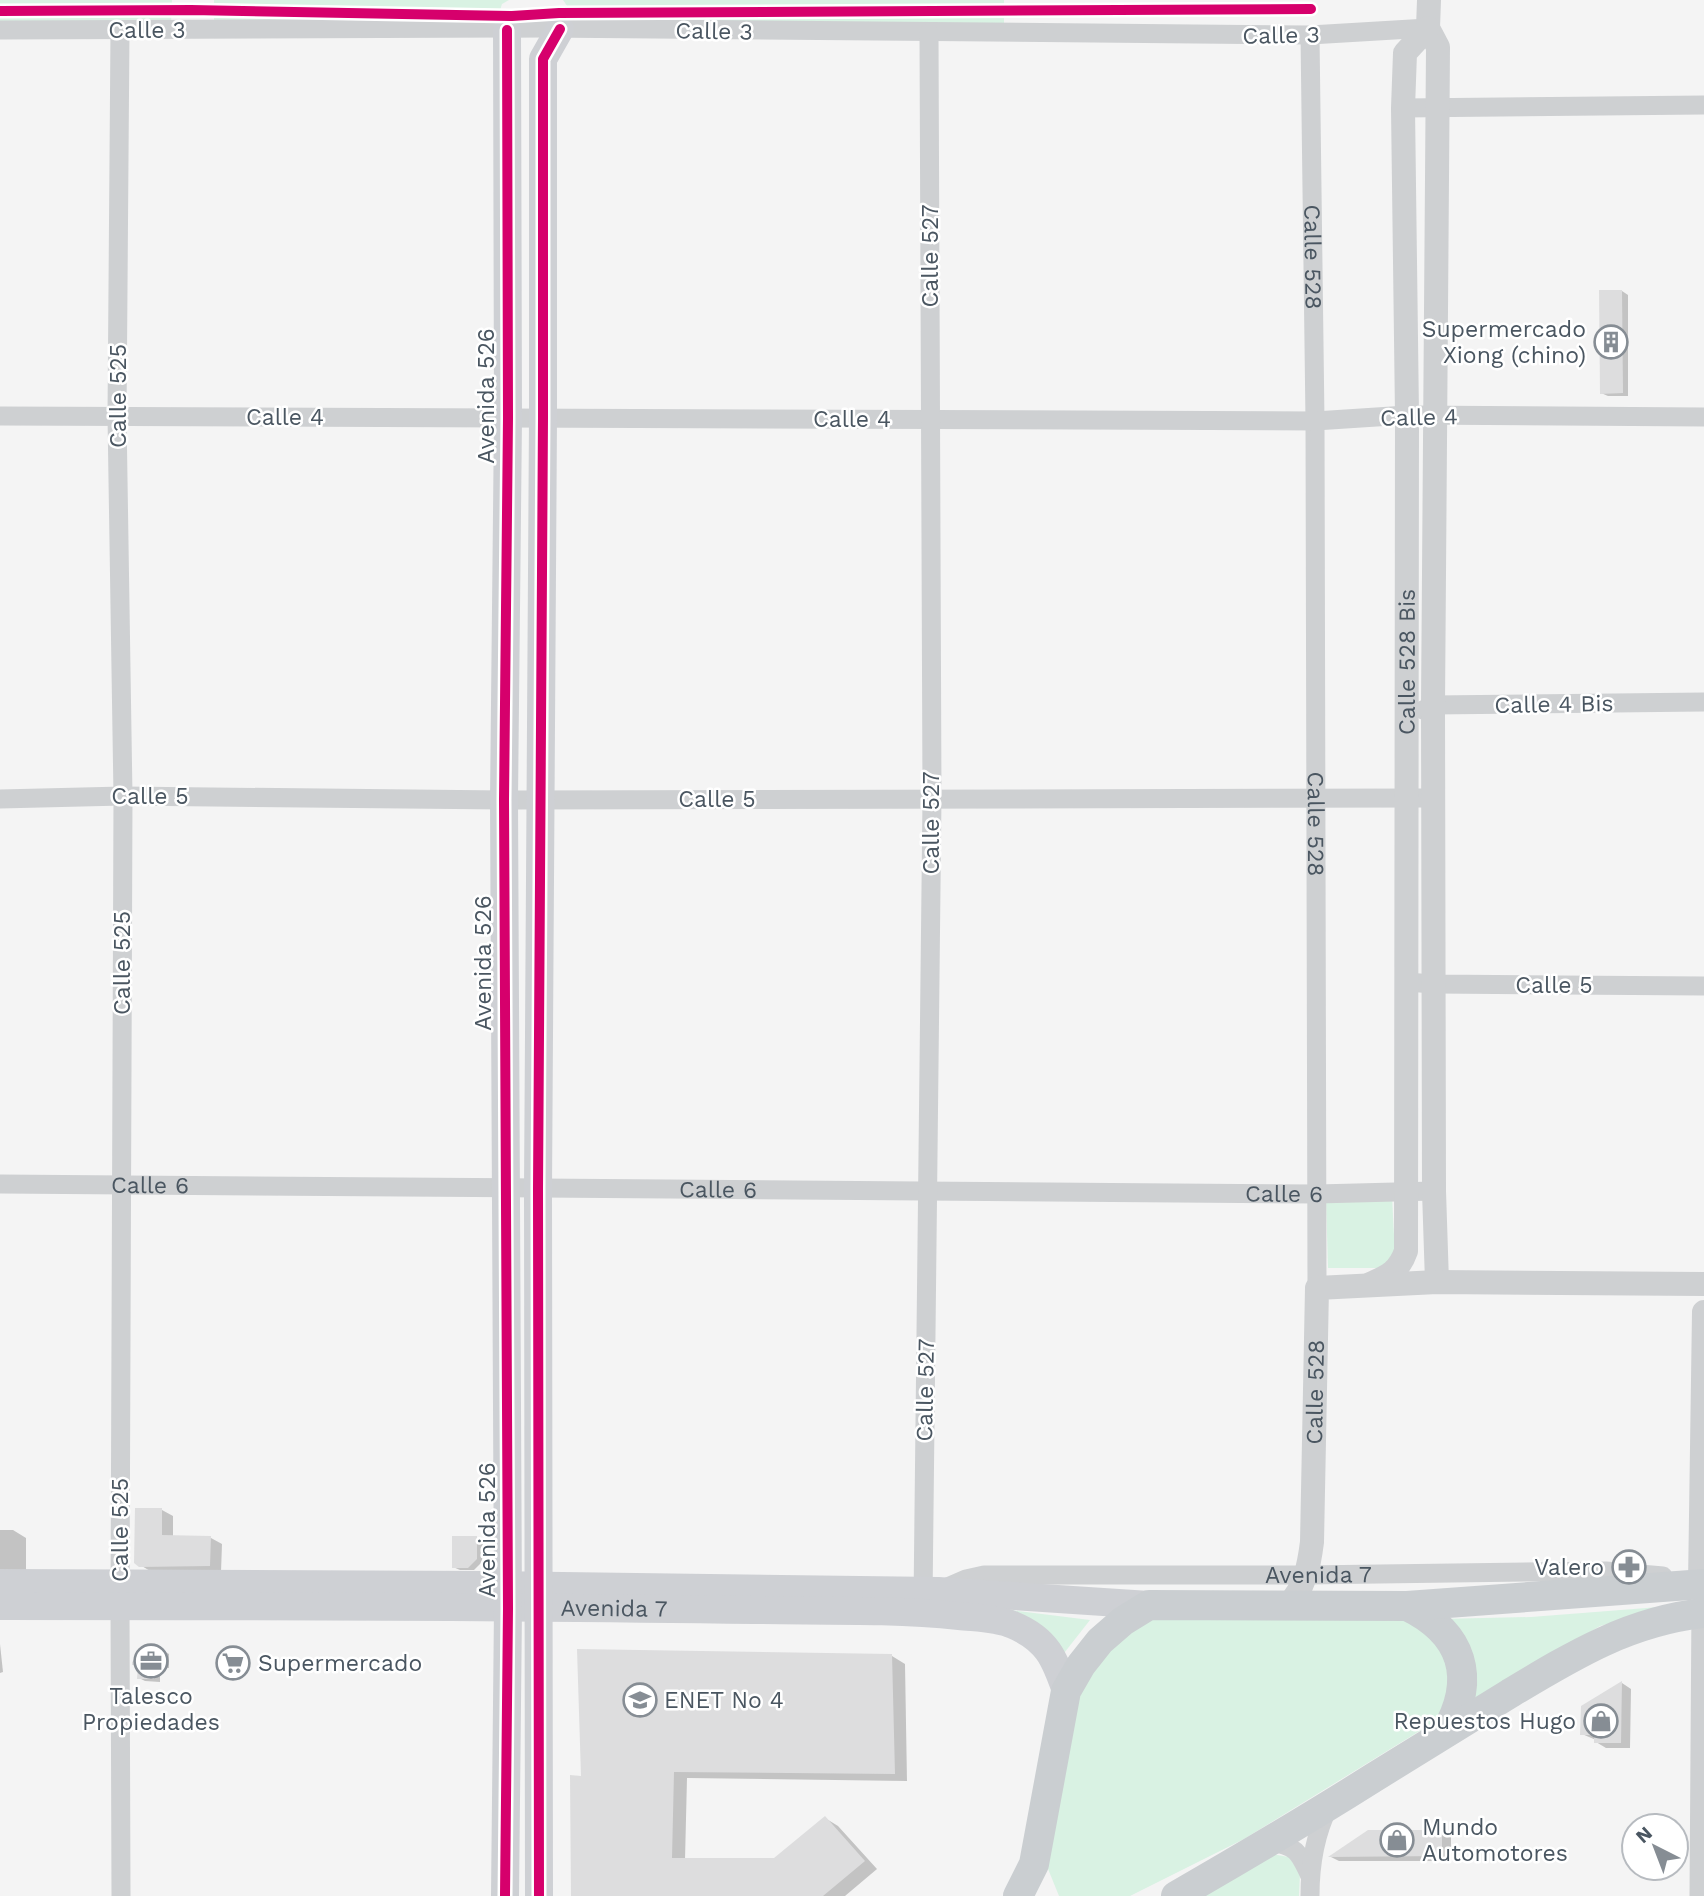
<svg xmlns="http://www.w3.org/2000/svg" width="1704" height="1896" viewBox="0 0 1704 1896" font-family="'Work Sans',sans-serif">
  <style>
    .green { fill: #d9f2e3 }
    .shadow { fill: #0003 }
    .building { fill: #ddddde }
    .lines { fill: none; stroke-linecap: round; stroke-linejoin: round }
    .minor { stroke: #ced0d2; stroke-width: 19 }
    .tertiary { stroke: #ced0d2; stroke-width: 24 }
    .secondary { stroke: #ced0d4; stroke-width: 28 }
    .primary { stroke: #caced1; stroke-width: 30 }
    .cycleway-casing { stroke: #fff; stroke-width: 15 }
    .cycleway { stroke: #d6006c; stroke-width: 10 }
    .labels { text-anchor: middle; stroke-width: 5; stroke-linejoin: round; paint-order: stroke }
    .street-label { font-size: 23px; fill: #4a5661; stroke: #fff }
    .poi-label { font-size: 23px; fill: #4a5661; stroke: #fff; text-anchor: end }
  </style>
  <rect width="100%" height="100%" fill="#f4f4f4"/>
  <g class="green">
    <polygon points="0,0 172,0 171,24 0,27"/>
    <polygon points="214,0 509,0 502,4 494,29 214,24"/>
    <polygon points="563,0 1004,0 1004,31 573,29 572,13"/>
    <polygon points="1392,1196 1395,1255 1384,1268 1328,1268 1326,1199"/>
    <polygon points="955,1603 1090,1620 1061,1657"/>
    <polygon points="1672,1606 1600,1626 1469,1703 1440,1619 1531,1617"/>
    <polygon points="1408,1618 1443,1647 1454,1685 1444,1716 1244,1839 1130,1896 1059,1896 1046,1864 1080,1686 1105,1647 1145,1619"/>
    <polygon points="1266,1853 1289,1857 1300,1873 1299,1896 1196,1896"/>
  </g>
  <g class="shadow">
    <polygon points="1622,291 1628,295 1628,396 1608,396 1601,393"/>
    <polygon points="162,1510 173,1516 173,1537 211,1538 222,1544 221,1572 152,1572 140,1565"/>
    <polygon points="0,1530 13,1530 26,1538 26,1573 0,1570"/>
    <polygon points="477,1538 483,1541 482,1562 474,1570 460,1570 453,1567"/>
    <polygon points="0,1644 3,1672 0,1673"/>
    <polygon points="156,1646 169,1654 169,1668 160,1667 160,1682 145,1681 139,1678 140,1667 134,1663"/>
    <polygon points="240,1652 243,1654 242,1675 226,1673"/>
    <polygon points="892,1656 905,1664 907,1781 687,1778 685,1860 775,1860 825,1818 838,1826 877,1869 845,1896 573,1896 583,1778"/>
    <polygon points="1622,1683 1631,1689 1630,1748 1606,1748 1596,1742 1596,1740 1582,1734"/>
    <polygon points="1441,1831 1451,1837 1451,1861 1339,1861 1331,1857"/>
  </g>
  <g class="building">
    <polygon points="1599,290 1622,290 1623,393 1600,394"/>
    <polygon points="135,1508 162,1508 162,1535 211,1536 210,1566 139,1567 134,1563"/>
    <polygon points="452,1536 477,1536 477,1559 468,1568 452,1568"/>
    <polygon points="156,1644 155,1649 164,1649 163,1665 155,1665 154,1679 137,1679 138,1665 132,1665 132,1662"/>
    <polygon points="577,1649 892,1654 895,1774 674,1772 672,1858 774,1858 825,1816 865,1861 823,1896 571,1896 570,1775 581,1776"/>
    <polygon points="225,1650 241,1651 240,1675 224,1674"/>
    <polygon points="1622,1681 1621,1743 1594,1743 1594,1735 1580,1735 1581,1706"/>
    <polygon points="1368,1830 1442,1830 1442,1856 1328,1857"/>
  </g>
  <g class="lines">
    <g class="minor">
      <polyline points="0,30 543,28 1310,35 1428,28"/>
      <polyline points="120,30 117,416 123,796 120,1606 121,1896"/>
      <path id="s1" d="M1310,35L1315,421L1317,1288"/>
      <polyline points="1403,108 1704,105"/>
      <polyline points="0,416 1315,421 1407,415 1704,417"/>
      <polyline points="1423,710 1433,705 1704,702"/>
      <polyline points="0,799 123,796 504,800 1434,798"/>
      <polyline points="1405,982 1435,984 1704,986"/>
      <path id="s2" d="M0,1184L1317,1194L1434,1191"/>
      <path id="s3" d="M943,1589L966,1579L984,1575H1306L1606,1571L1663,1576"/>
      <polyline points="923,1601 932,798 929,33"/>
      <path d="M1268,1842C1296,1845 1299,1852 1310,1876"/>
      <path d="M1310,1896C1310,1865 1315,1834 1329,1806"/>
      <polyline points="1699,1896 1701,1603"/>
    </g>
    <g class="tertiary">
      <polyline points="1429,0 1428,28 1438,47 1433,705 1434,1191 1437,1282"/>
      <path id="s4" d="M1370,1284C1389,1276 1399,1271 1406,1251L1407,415L1403,108L1405,53L1428,28"/>
      <polyline points="1700,1584 1704,1312"/>
      <path id="s5" d="M1287,1606C1305,1588 1309,1566 1312,1542L1317,1288L1437,1282L1704,1284"/>
    </g>
    <g class="secondary">
      <polyline points="0,1583 484,1585 938,1591 1149,1605"/>
      <path id="s6" d="M0,1606C251,1606 503,1606 754,1610C822,1611 891,1609 959,1616C977,1618 997,1618 1013,1625C1047,1639 1055,1659 1066,1691"/>
      <polyline points="505,1896 508,1608 504,800 508,418 507,30"/>
      <polyline points="539,1896 538,1189 543,418 543,59 560,29"/>
    </g>
    <g class="primary">
      <path d="M1407,1606C1463,1633 1477,1678 1446,1732"/>
      <polyline points="1018,1896 1034,1864 1066,1691 1081,1665 1100,1641 1123,1621 1149,1605 1407,1606 1704,1584"/>
      <path d="M1176,1896C1242,1858 1308,1819 1373,1778C1418,1750 1463,1722 1509,1694C1572,1656 1629,1621 1704,1613"/>
    </g>
    <defs>
      <g id="cycleway">
        <polyline points="0,11 191,10 512,16 559,13 1311,9"/>
        <polyline points="505,1896 508,1608 504,800 508,418 507,30"/>
        <polyline points="539,1896 538,1189 543,418 543,59 560,29"/>
      </g>
    </defs>
    <use href="#cycleway" class="cycleway-casing"/>
    <use href="#cycleway" class="cycleway"/>
  </g>
  <defs>
    <symbol id="building-ring" viewBox="-11 -11 22 22"><circle r="9.5" fill="#fff" stroke="#868d94" stroke-width="1.5"/><path d="M-4-6H4V6H1V3H-1V6H-4ZM-2.5-4.3h1.7v1.8h-1.7ZM.8-4.3h1.7v1.8H.8ZM-2.5-1h1.7V.8h-1.7ZM.8-1h1.7V.8H.8Z" fill="#868d94"/></symbol>
    <symbol id="pharmacy-ring" viewBox="-11 -11 22 22"><circle r="9.5" fill="#fff" stroke="#868d94" stroke-width="1.5"/><path d="M-2-6h4v4h4v4h-4v4h-4v-4h-4v-4h4Z" fill="#868d94"/></symbol>
    <symbol id="office-ring" viewBox="-11 -11 22 22"><circle r="9.5" fill="#fff" stroke="#868d94" stroke-width="1.5"/><path d="M-6-3h4V-5.5h4V-3h4V5H-6ZM-1-4.5V-3h2v-1.5ZM-6 0V1H6V0Z" fill="#868d94"/></symbol>
    <symbol id="supermarket-ring" viewBox="-11 -11 22 22"><circle r="9.5" fill="#fff" stroke="#868d94" stroke-width="1.5"/><path d="M-6-5.5h2.5l.6 2H6L4.5 2H-2.5L-4.4-4H-6ZM-1.5 3.2a1.3 1.3 0 1 0 .1 0ZM3 3.2a1.3 1.3 0 1 0 .1 0Z" fill="#868d94"/></symbol>
    <symbol id="school-ring" viewBox="-11 -11 22 22"><circle r="9.5" fill="#fff" stroke="#868d94" stroke-width="1.5"/><path d="M0-5L7-2L0 1L-7-2ZM-4 1L0 2.5L4 1V4Q0 6-4 4Z" fill="#868d94"/></symbol>
    <symbol id="shop-ring" viewBox="-11 -11 22 22"><circle r="9.5" fill="#fff" stroke="#868d94" stroke-width="1.5"/><path d="M-5-2.5h2.3a2.7 3.5 0 0 1 5.4 0H5L5.5 6h-11ZM-1.5-2.5h3a1.5 2.3 0 0 0-3 0Z" fill="#868d94"/></symbol>
  </defs>
  <g fill-rule="evenodd">
    <use href="#building-ring" x="1592" y="323" width="38" height="38"/>
    <use href="#pharmacy-ring" x="1610" y="1548" width="38" height="38"/>
    <use href="#office-ring" x="132" y="1642" width="38" height="38"/>
    <use href="#supermarket-ring" x="214" y="1644" width="38" height="38"/>
    <use href="#school-ring" x="621" y="1681" width="38" height="38"/>
    <use href="#shop-ring" x="1582" y="1702" width="38" height="38"/>
    <use href="#shop-ring" x="1378" y="1821" width="38" height="38"/>
  </g>
  <g class="labels">
    <g class="street-label">
      <text x="147" y="38">Calle 3</text>
      <text transform="translate(714 31) rotate(1)" y="8">Calle 3</text>
      <text transform="translate(1281 35) rotate(-1)" y="8">Calle 3</text>
      <text transform="translate(930 256) rotate(-90)" y="8">Calle 527</text>
      <text dy="8" stroke="none"><textPath href="#s1" startOffset="222">Calle 528</textPath></text>
      <text transform="translate(118 396) rotate(-90)" y="8">Calle 525</text>
      <text transform="translate(486 396) rotate(-90)" y="8">Avenida 526</text>
      <text x="285" y="425">Calle 4</text>
      <text transform="translate(1419 417) rotate(-1)" y="8">Calle 4</text>
      <text x="852" y="427">Calle 4</text>
      <text dy="8" stroke="none"><textPath href="#s4" startOffset="640">Calle 528 Bis</textPath></text>
      <text transform="translate(1554 704) rotate(-1)" y="8">Calle 4 Bis</text>
      <text x="150" y="804">Calle 5</text>
      <text x="717" y="807">Calle 5</text>
      <text transform="translate(931 823) rotate(-90)" y="8">Calle 527</text>
      <text dy="8" stroke="none"><textPath href="#s1" startOffset="789">Calle 528</textPath></text>
      <text transform="translate(122 963) rotate(-90)" y="8">Calle 525</text>
      <text transform="translate(483 963) rotate(-90)" y="8">Avenida 526</text>
      <text x="1554" y="993">Calle 5</text>
      <text dy="8" stroke="none"><textPath href="#s2" startOffset="150">Calle 6</textPath></text>
      <text dy="8" stroke="none"><textPath href="#s2" startOffset="718">Calle 6</textPath></text>
      <text dy="8" stroke="none"><textPath href="#s2" startOffset="1284">Calle 6</textPath></text>
      <text transform="translate(925 1390) rotate(-89)" y="8">Calle 527</text>
      <text dy="8" stroke="none"><textPath href="#s5" startOffset="220">Calle 528</textPath></text>
      <text transform="translate(120 1530) rotate(-90)" y="8">Calle 525</text>
      <text transform="translate(487 1530) rotate(-90)" y="8">Avenida 526</text>
      <text dy="8" stroke="none"><textPath href="#s3" startOffset="378">Avenida 7</textPath></text>
      <text dy="8" stroke="none"><textPath href="#s6" startOffset="614">Avenida 7</textPath></text>
    </g>
    <g class="poi-label">
      <text x="1586" y="337">Supermercado<tspan x="1586" dy="26">Xiong (chino)</tspan></text>
      <text x="1604" y="1575">Valero</text>
      <text x="258" y="1671" text-anchor="start">Supermercado</text>
      <text x="151" y="1704" text-anchor="middle">Talesco<tspan x="151" dy="26">Propiedades</tspan></text>
      <text x="664" y="1708" text-anchor="start">ENET No 4</text>
      <text x="1576" y="1729">Repuestos Hugo</text>
      <text x="1422" y="1835" text-anchor="start">Mundo<tspan x="1422" dy="26">Automotores</tspan></text>
    </g>
  </g>
  <g transform="translate(1655 1847) rotate(318)"><circle r="33" fill="#ffffff" stroke="#b7bbc0" stroke-width="2"/>
  <path d="M0-5L12 26L0 18L-12 26Z" fill="#868d94"/>
  <text y="-10" font-size="19" font-weight="bold" text-anchor="middle" fill="#4a5661">N</text>
  </g>
</svg>
